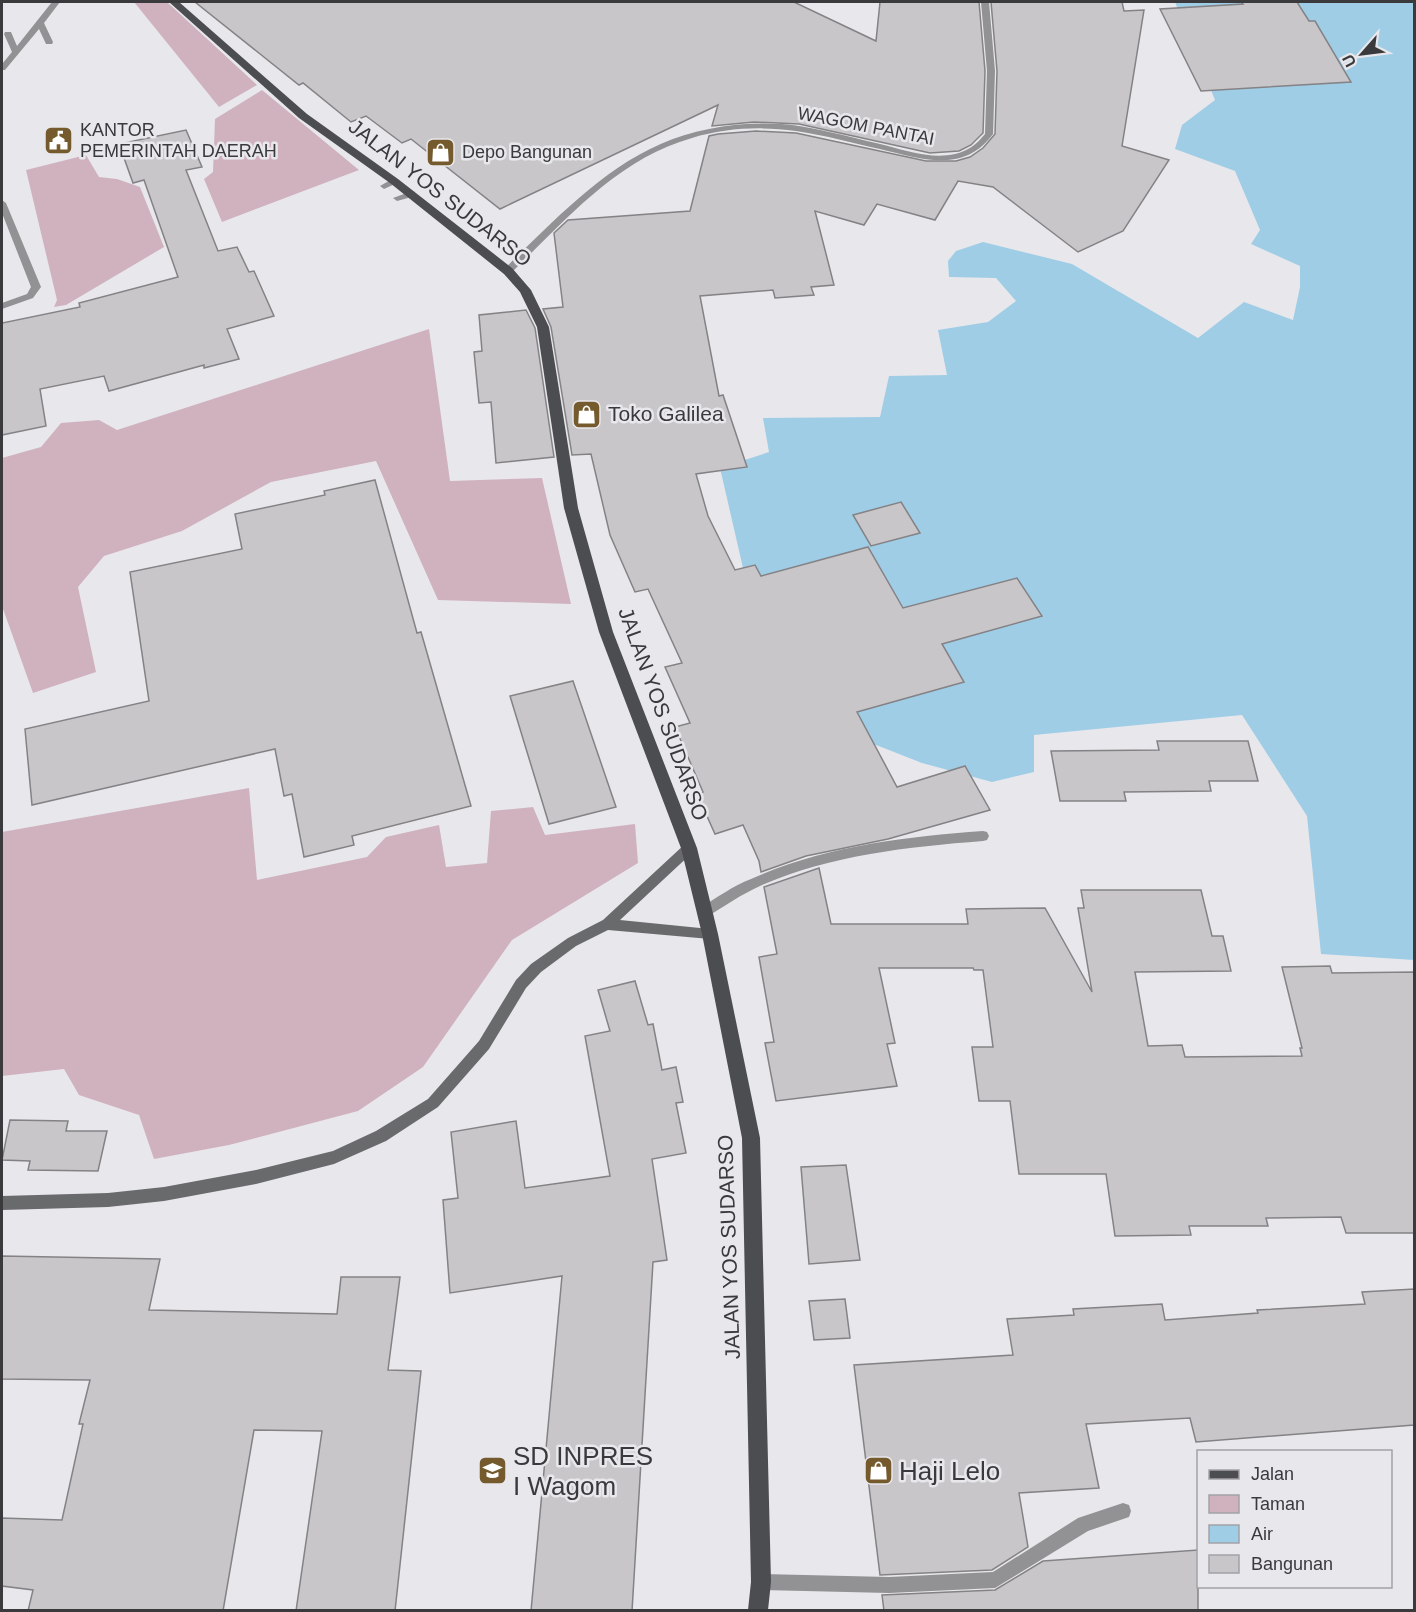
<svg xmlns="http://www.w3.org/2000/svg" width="1416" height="1612" viewBox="0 0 1416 1612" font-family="Arial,sans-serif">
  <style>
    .green { fill: #d0b2bf }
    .water { fill: #9fcde6 }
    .building { fill: #c8c6c9; stroke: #848285; stroke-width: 1.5 }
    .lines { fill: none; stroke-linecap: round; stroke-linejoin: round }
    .service { fill: #929294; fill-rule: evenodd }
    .minor { fill: #929294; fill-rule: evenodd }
    .tertiary { fill: #929294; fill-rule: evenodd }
    .secondary { fill: #686a6c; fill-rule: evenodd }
    .primary { fill: #4c4d50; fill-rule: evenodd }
    .labels { text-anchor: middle; stroke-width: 5; stroke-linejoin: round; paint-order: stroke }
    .far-street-label { font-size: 18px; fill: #3a3a3c; stroke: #e8e8ec }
    .far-poi-label { font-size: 18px; fill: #3a3a3c; stroke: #e8e8ec; text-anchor: start }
    .street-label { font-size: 21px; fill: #3a3a3c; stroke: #e8e8ec }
    .poi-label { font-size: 21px; fill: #3a3a3c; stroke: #e8e8ec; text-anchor: start }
    .near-poi-label { font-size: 26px; fill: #3a3a3c; stroke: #e8e8ec; text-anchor: start }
  </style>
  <rect width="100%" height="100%" fill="#e8e8ec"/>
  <g class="green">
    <polygon points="134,2 167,2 257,85 219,107"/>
    <polygon points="262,90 359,170 222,222 204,179 213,172 215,119"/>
    <polygon points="86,155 99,177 117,179 140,187 164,247 66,305 54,307 57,300 26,170"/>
    <polygon points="429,329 450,481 542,478 571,604 438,600 376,461 271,482 182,531 104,556 78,587 96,672 33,693 2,606 2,458 41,447 61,423 99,420 117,430"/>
    <polygon points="249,788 257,880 367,857 386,837 439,825 446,867 487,863 491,811 533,807 545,835 635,824 638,863 512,940 423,1067 358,1111 229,1145 154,1159 139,1115 79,1095 64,1069 2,1076 2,832"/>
  </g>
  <polygon class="water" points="1175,2 1414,2 1414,960 1321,954 1307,816 1242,715 1034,735 1034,772 992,782 922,763 815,721 746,581 720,468 769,452 763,418 880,417 889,376 947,375 938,330 988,322 1016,301 996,278 949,277 948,261 956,251 983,242 1072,264 1198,338 1244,302 1293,320 1300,287 1300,266 1251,244 1260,230 1235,171 1175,149 1182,125 1215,100"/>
  <g class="building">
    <polygon points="195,2 794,2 876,41 880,2 979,2 985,71 983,133 971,145 959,151 930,153 799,124 754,122 712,126 718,105 500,209 411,139 402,143 366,116 351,122 303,83 299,85"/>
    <polygon points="991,2 1122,2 1124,11 1144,10 1122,146 1169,160 1123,231 1078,252 993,187 958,181 935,220 877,204 864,225 815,211 834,285 811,287 814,295 775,298 773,290 700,296 719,396 723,395 747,467 696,474 708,516 735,570 755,565 761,576 868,547 903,608 1017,578 1042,616 942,644 964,682 857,712 897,787 965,766 990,810 888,839 806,856 761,872 759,861 743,825 715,834 697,794 703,792 675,727 690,723 665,667 682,663 648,589 635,592 610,535 591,454 572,455 551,327 543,309 563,307 554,233 568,220 690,211 709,136 718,134 756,131 796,133 926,161 956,161 970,157 983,148 995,134 997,71"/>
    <polygon points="1241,2 1297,2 1309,21 1315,21 1351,82 1201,91 1160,9 1243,4"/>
    <polygon points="186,130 202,167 186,170 218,251 237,247 249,272 254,271 274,316 227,329 239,359 204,368 204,365 109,391 104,376 40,389 46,426 2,435 2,323 80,307 79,303 178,277 144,180 133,183 119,144"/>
    <polygon points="526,310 535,328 554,457 496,463 491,402 479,403 474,352 482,351 479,315"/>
    <polygon points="375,480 417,633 421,632 471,806 352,836 354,845 304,857 292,794 284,796 275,749 32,805 25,729 149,701 130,572 242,549 235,514 325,495 324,491"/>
    <polygon points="901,502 920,533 871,546 853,515"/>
    <polygon points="573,681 616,807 549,824 510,696"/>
    <polygon points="1157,741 1248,741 1258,781 1209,781 1211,791 1124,792 1126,801 1060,801 1051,751 1159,750"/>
    <polygon points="819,868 831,924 968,924 966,909 1045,908 1092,992 1078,908 1084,908 1081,890 1201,890 1212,936 1223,936 1231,971 1135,972 1148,1046 1182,1045 1185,1057 1302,1056 1300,1048 1302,1048 1282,967 1330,966 1332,973 1414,972 1414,1233 1346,1233 1341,1217 1266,1218 1268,1226 1189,1226 1191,1235 1115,1236 1106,1174 1019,1174 1010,1101 979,1101 972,1047 993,1047 983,970 974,970 973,968 879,968 895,1043 887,1044 897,1086 776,1101 765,1043 774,1042 759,957 777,954 764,887"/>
    <polygon points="635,981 648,1025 653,1024 662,1070 676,1067 683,1102 676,1103 686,1153 652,1159 667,1260 653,1262 632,1611 531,1611 562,1276 450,1293 443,1200 458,1198 451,1132 516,1121 525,1188 610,1176 585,1036 610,1031 598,990"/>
    <polygon points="10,1120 68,1121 66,1131 107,1131 98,1171 28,1170 30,1161 2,1160"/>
    <polygon points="846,1165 860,1260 809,1264 801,1167"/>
    <polygon points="2,1256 160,1259 149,1310 337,1314 341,1277 400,1277 388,1370 421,1371 395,1611 296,1611 322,1431 254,1430 223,1611 28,1611 33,1590 2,1586 2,1518 62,1520 83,1424 79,1424 90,1380 2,1379"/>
    <polygon points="1414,1289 1414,1425 1196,1442 1190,1418 1086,1424 1099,1488 1019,1493 1028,1547 992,1570 880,1575 854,1365 1013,1355 1007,1319 1074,1315 1073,1309 1162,1304 1165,1320 1258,1313 1257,1310 1365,1304 1362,1292"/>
    <polygon points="845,1299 850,1338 814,1340 809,1301"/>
    <polygon points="1198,1550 1198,1611 884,1611 882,1595 995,1590 1043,1561"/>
  </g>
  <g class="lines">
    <g class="service">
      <polygon points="52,2 60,2 44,23 53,42 52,44 46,44 39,29 5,70 2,70 2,64 12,52 4,34 5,32 11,32 17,46"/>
      <polygon points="394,178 398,181 397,183 384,189 380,186"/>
      <polygon points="412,191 415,192 415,196 397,201 393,198"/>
      <polygon points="2,200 6,203 41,287 33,298 2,309 2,303 27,294 31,287 2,213"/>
      <path d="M983,831L987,832L989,836L987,840L983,841C907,847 830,855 760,886C742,894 725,906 708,916L704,917L700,916L698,912L700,908C716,898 733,886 751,879C824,846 904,837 983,831Z"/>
    </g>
    <polygon class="minor" points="1123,1503 1129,1505 1131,1511 1129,1517 1088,1531 995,1588 889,1593 761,1590 755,1588 753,1582 755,1576 761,1574 889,1577 993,1572 1078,1518"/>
    <path class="tertiary" d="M981,2H989L995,71L993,134C964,174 921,159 880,149C852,143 824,135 796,131C761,126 725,128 692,138C617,159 565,221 511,273H505L503,271C515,257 529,245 542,232C591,185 640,142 709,129C739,123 770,122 799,126C829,131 859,139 888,146C910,152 933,159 955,154C968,151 977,144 985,134L987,71Z"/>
    <polygon class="secondary" points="689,843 693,844 695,848 693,852 620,920 710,929 714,930 716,934 714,938 710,939 608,930 576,946 541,972 526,988 489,1049 438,1107 386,1141 334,1164 256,1184 164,1201 108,1207 2,1210 2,1196 108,1193 164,1187 256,1170 333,1151 376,1131 428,1099 479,1041 516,980 531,964 568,938 603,920 685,844"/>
    <polygon class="primary" points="169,2 179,2 307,114 398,179 512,268 531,290 549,327 578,508 613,632 697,848 718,934 760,1138 771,1582 768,1610 748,1610 751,1582 742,1138 702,934 681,848 599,632 564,508 537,327 520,292 504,274 390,183 299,118"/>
  </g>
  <defs>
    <symbol id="civic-square" viewBox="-11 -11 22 22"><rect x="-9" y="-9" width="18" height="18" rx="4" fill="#745a2c" stroke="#e8e8ec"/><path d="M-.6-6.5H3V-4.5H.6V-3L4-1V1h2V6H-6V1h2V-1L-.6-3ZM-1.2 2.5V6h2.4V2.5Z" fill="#fff"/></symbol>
    <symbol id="shop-square" viewBox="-11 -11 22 22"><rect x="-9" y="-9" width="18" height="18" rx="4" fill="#745a2c" stroke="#e8e8ec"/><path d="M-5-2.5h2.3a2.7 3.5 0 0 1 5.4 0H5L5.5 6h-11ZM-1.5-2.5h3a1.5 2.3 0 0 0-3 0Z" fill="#fff"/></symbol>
    <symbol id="school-square" viewBox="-11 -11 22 22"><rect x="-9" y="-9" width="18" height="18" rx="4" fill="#745a2c" stroke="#e8e8ec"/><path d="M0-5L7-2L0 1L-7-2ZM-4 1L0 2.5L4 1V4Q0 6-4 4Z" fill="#fff"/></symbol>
  </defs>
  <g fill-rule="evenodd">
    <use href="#civic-square" x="42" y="124" width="33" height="33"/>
    <use href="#shop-square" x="424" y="136" width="33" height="33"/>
    <use href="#shop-square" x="570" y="398" width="33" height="33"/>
    <use href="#school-square" x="476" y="1454" width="33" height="33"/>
    <use href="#shop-square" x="862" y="1454" width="33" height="33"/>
  </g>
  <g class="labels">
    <g class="far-street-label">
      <text transform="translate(866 126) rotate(11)" y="6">WAGOM PANTAI</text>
    </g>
    <g class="far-poi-label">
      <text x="80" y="136">KANTOR<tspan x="80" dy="21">PEMERINTAH DAERAH</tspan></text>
      <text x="462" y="158">Depo Bangunan</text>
    </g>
    <g class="street-label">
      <text transform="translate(440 193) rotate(38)" y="7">JALAN YOS SUDARSO</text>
      <text transform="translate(663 714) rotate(70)" y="7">JALAN YOS SUDARSO</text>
      <text transform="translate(729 1247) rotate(-92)" y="7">JALAN YOS SUDARSO</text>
    </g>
    <g class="poi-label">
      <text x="608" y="421">Toko Galilea</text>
    </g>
    <g class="near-poi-label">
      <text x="513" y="1465">SD INPRES<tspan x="513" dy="30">I Wagom</tspan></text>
      <text x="899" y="1480">Haji Lelo</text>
    </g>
  </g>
  <rect width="1416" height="1612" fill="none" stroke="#3a3a3c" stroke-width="6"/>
  <rect x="1197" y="1450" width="195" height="138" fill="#e8e8ec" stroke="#a2a2a6" stroke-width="1.5"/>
  <rect x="1209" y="1470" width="30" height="9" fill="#4c4d50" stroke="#a2a2a6" stroke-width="1.5"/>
  <text x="1251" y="1480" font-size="18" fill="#3a3a3c">Jalan</text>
  <rect x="1209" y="1495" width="30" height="18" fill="#d0b2bf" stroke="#a2a2a6" stroke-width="1.5"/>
  <text x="1251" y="1510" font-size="18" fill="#3a3a3c">Taman</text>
  <rect x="1209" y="1525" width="30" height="18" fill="#9fcde6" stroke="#a2a2a6" stroke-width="1.5"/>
  <text x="1251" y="1540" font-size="18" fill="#3a3a3c">Air</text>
  <rect x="1209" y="1555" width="30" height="18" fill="#c8c6c9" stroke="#a2a2a6" stroke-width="1.5"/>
  <text x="1251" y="1570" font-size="18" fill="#3a3a3c">Bangunan</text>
  <g transform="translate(1362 54) rotate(242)" stroke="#e8e8ec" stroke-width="4.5" paint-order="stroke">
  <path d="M0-4.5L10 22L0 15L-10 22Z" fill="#3a3a3c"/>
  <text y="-9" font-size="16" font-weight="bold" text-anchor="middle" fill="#3a3a3c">U</text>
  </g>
</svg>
